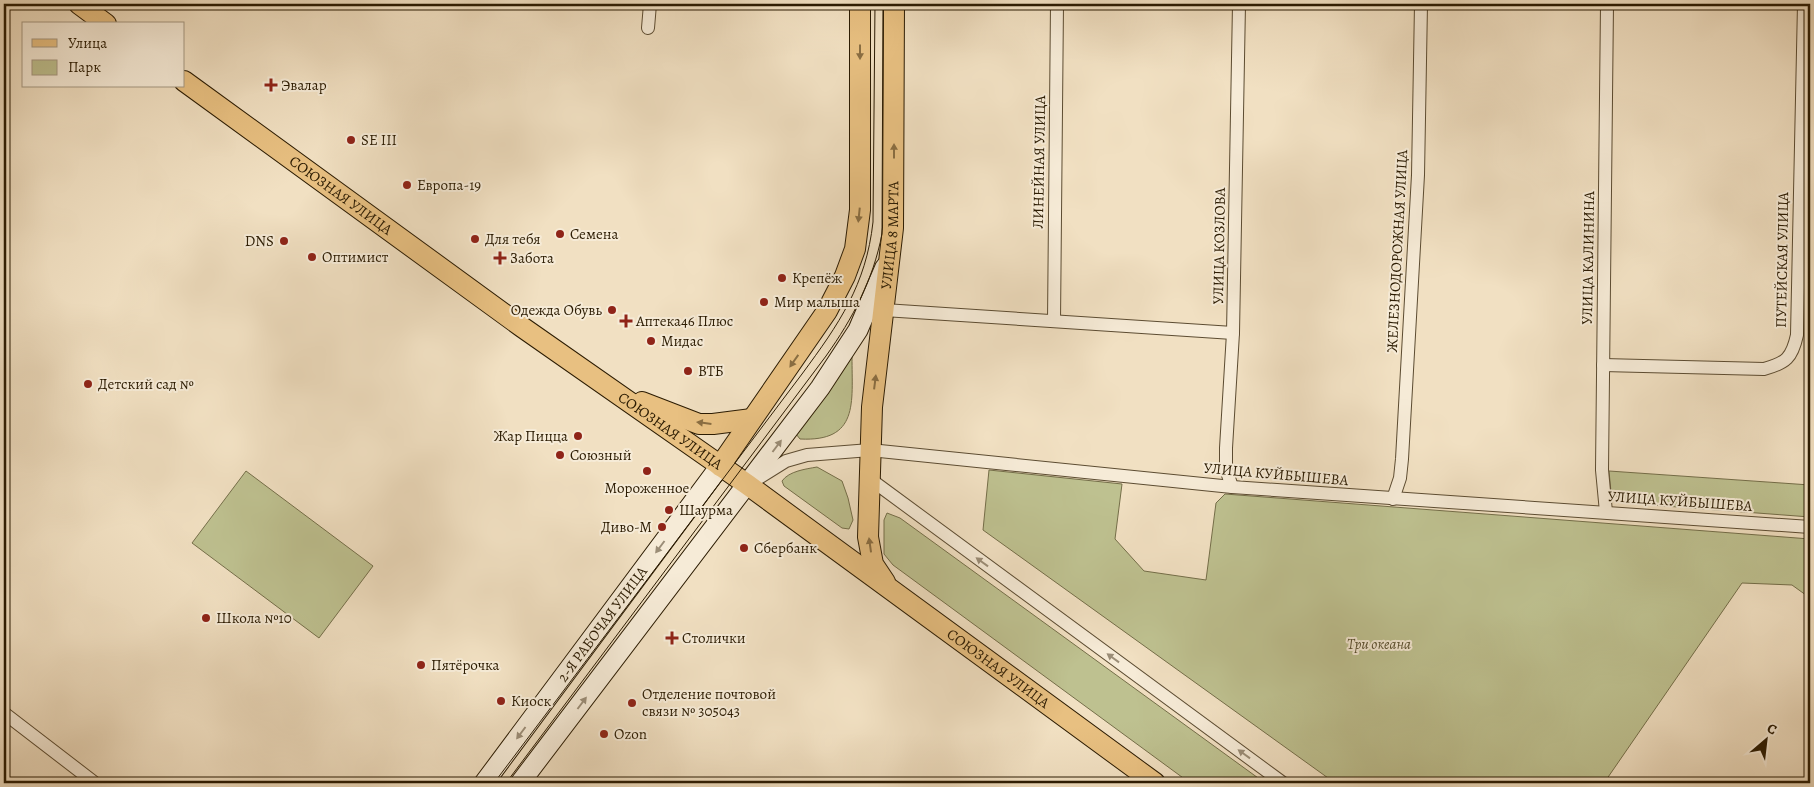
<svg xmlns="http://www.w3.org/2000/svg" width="1814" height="787" viewBox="0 0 1814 787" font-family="Alegreya,serif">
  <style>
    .green { fill: #bec190; stroke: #746e49 }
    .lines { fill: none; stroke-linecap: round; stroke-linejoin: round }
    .minor-casing { stroke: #5c4c32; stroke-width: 14 }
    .secondary-casing { stroke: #2b1b02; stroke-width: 21 }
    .primary-casing { stroke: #2b1b02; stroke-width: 22 }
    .minor { stroke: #f6ebd7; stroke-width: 12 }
    .secondary { stroke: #f6ebd7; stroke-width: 19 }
    .primary { stroke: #e8c081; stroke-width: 20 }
    .tram { stroke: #2b1b02; stroke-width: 1 }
    .oneway { fill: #8a6e42 }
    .oneway2 { fill: #9b8d77 }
    .poi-dot { fill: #8f2418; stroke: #f6ebd7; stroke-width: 2 }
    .labels { text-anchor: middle; stroke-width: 4; stroke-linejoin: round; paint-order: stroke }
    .poi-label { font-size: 15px; fill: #2b1b02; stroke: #f6ebd7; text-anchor: start }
    .street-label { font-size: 15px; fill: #2b1b02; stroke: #f6ebd7 }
    .park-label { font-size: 15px; font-style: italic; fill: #574d2d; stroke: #f6ebd7 }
  </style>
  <rect width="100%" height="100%" fill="#f1e0c2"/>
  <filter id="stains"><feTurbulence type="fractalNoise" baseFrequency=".004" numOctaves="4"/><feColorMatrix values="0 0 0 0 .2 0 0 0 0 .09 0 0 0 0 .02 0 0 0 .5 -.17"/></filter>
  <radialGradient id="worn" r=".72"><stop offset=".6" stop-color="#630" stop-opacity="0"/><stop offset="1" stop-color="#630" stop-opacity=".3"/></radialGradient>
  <g class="green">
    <path d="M852,357C852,403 859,442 800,439L796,434Z"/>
    <path d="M817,467L842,481L848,498L853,520L849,529L842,528L784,486L782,481C789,471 806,469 817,467Z"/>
    <polygon points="989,470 1122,484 1115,539 1144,571 1206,580 1216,503 1225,494 1810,539 1810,598 1792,585 1742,583 1604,783 1335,783 983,530"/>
    <polygon points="246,471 373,566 319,638 192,543"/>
    <polygon points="1609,471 1810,485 1810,517 1625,503 1611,492"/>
    <polygon points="887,513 900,518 1265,783 1190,783 893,565 884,554 884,520"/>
  </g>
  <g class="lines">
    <defs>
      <g id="minor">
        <polyline points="648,28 650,4"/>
        <polyline points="884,310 1233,333"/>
        <polyline points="1054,321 1057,4"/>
        <path d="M1603,365L1764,369C1786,363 1792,358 1797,335L1804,4"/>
        <polyline points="870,479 1283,783"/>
        <polyline points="754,481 786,461 807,455 870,450 1232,487 1810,527"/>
        <polyline points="1232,487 1226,469 1226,448 1233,333 1239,4"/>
        <polyline points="1393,499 1400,478 1402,459 1418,175 1421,4"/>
        <polyline points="1606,512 1602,470 1607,4"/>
        <polyline points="4,713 95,783"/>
      </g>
      <g id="secondary">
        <path id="s1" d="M484,783L720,466"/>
        <polyline points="520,783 820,388 858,330 885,267"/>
      </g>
      <g id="primary">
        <polyline points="79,4 106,24"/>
        <path id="s2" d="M184,81L522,327L748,485L1155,783"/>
        <polyline points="642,402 699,424 713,424 752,419"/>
        <polyline points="720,466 827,311 845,276 855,249 860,210 860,4"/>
        <path id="s3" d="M885,582L873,564L868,537L872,407L893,228L894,4"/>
      </g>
    </defs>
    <use href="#minor" class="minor-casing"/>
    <use href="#secondary" class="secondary-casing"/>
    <use href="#primary" class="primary-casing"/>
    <use href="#minor" class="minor"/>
    <use href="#secondary" class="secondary"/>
    <use href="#primary" class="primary"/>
    <g class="tram">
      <path d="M494,783L802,374C839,324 866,285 873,222L875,4"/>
      <path d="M506,783L826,356C853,318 873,280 882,234L883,4"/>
    </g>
  </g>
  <defs><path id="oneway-solid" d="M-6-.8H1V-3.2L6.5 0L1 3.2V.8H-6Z" transform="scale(1.25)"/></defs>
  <g class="oneway">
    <use href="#oneway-solid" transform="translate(860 52) rotate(90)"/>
    <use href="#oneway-solid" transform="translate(894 151) rotate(-90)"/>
    <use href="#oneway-solid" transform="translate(859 215) rotate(96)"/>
    <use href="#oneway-solid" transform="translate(794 361) rotate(125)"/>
    <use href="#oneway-solid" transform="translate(875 382) rotate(-83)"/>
    <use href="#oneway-solid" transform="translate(704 423) rotate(-173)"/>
    <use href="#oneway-solid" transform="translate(870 545) rotate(-98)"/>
  </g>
  <g class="oneway2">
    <use href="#oneway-solid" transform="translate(777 446) rotate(-53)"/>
    <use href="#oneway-solid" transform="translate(660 547) rotate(127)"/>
    <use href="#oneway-solid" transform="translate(982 562) rotate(-144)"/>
    <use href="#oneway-solid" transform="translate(1113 658) rotate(-144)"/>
    <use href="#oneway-solid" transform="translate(582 703) rotate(-53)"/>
    <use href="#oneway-solid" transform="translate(521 733) rotate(127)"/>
    <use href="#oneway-solid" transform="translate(1244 754) rotate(-144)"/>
  </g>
  <g class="poi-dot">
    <path d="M268.5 77.5h5v5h5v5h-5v5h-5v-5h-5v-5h5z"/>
    <circle cx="351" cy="140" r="5"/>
    <circle cx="407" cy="185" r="5"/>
    <circle cx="560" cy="234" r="5"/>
    <circle cx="475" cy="239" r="5"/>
    <circle cx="284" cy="241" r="5"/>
    <circle cx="312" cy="257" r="5"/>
    <path d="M497.5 250.5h5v5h5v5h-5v5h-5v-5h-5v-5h5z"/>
    <circle cx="782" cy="278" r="5"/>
    <circle cx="764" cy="302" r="5"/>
    <circle cx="612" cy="310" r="5"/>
    <path d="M623.5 313.5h5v5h5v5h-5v5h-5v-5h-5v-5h5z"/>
    <circle cx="651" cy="341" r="5"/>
    <circle cx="688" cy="371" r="5"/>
    <circle cx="88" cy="384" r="5"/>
    <circle cx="578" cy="436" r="5"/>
    <circle cx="560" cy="455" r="5"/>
    <circle cx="647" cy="471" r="5"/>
    <circle cx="669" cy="510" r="5"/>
    <circle cx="662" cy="527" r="5"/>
    <circle cx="744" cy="548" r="5"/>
    <circle cx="206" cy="618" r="5"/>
    <path d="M669.5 630.5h5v5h5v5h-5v5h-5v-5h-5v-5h5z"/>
    <circle cx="421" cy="665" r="5"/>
    <circle cx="501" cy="701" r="5"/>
    <circle cx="632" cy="703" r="5"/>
    <circle cx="604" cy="734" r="5"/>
  </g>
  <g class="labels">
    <g class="poi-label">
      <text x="281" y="90">Эвалар</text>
      <text x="361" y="145">SE III</text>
      <text x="417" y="190">Европа-19</text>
      <text x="570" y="239">Семена</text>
      <text x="485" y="244">Для тебя</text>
      <text x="274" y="246" text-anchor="end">DNS</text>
      <text x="322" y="262">Оптимист</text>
      <text x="510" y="263">Забота</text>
      <text x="792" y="283">Крепёж</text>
      <text x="774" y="307">Мир малыша</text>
      <text x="602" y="315" text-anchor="end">Одежда Обувь</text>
      <text x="636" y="326">Аптека46 Плюс</text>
      <text x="661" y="346">Мидас</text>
      <text x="698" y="376">ВТБ</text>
      <text x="98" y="389">Детский сад №</text>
      <text x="568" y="441" text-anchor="end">Жар Пицца</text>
      <text x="570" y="460">Союзный</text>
      <text x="647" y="493" text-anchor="middle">Мороженное</text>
      <text x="679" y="515">Шаурма</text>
      <text x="652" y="532" text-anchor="end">Диво-М</text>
      <text x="754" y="553">Сбербанк</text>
      <text x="216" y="623">Школа №10</text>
      <text x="682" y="643">Столички</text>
      <text x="431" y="670">Пятёрочка</text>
      <text x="642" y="699">Отделение почтовой<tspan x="642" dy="17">связи № 305043</tspan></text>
      <text x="511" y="706">Киоск</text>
      <text x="614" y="739">Ozon</text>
    </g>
    <g class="street-label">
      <text transform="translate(1039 162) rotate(-89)" y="5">ЛИНЕЙНАЯ УЛИЦА</text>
      <text dy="5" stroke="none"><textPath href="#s2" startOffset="194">СОЮЗНАЯ УЛИЦА</textPath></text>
      <text dy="5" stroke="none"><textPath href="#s3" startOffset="352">УЛИЦА 8 МАРТА</textPath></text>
      <text transform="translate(1219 246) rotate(-89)" y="5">УЛИЦА КОЗЛОВА</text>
      <text transform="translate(1397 251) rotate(-87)" y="5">ЖЕЛЕЗНОДОРОЖНАЯ УЛИЦА</text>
      <text transform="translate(1588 258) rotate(-89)" y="5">УЛИЦА КАЛИНИНА</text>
      <text transform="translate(1782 260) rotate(-89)" y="5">ПУТЕЙСКАЯ УЛИЦА</text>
      <text dy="5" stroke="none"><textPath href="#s2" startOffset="599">СОЮЗНАЯ УЛИЦА</textPath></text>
      <text transform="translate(1276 474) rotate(5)" y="5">УЛИЦА КУЙБЫШЕВА</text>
      <text transform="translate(1680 501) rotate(4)" y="5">УЛИЦА КУЙБЫШЕВА</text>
      <text dy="5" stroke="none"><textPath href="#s1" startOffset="198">2-Я РАБОЧАЯ УЛИЦА</textPath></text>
      <text dy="5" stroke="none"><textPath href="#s2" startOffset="1004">СОЮЗНАЯ УЛИЦА</textPath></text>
    </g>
    <g class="park-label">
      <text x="1379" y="649">Три океана</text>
    </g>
  </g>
  <rect width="1814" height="787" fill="none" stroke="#f1e0c2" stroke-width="20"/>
  <rect x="5" y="5" width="1804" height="777" fill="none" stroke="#2b1b02" stroke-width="2.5"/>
  <rect x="10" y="10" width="1794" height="767" fill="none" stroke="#2b1b02"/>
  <rect x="22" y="22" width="162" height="65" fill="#f6ebd7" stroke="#a59882"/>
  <rect x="32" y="39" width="25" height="8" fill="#e8c081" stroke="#a59882"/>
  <text x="68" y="48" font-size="15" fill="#2b1b02">Улица</text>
  <rect x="32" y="60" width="25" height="15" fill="#bec190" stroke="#a59882"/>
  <text x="68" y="72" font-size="15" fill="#2b1b02">Парк</text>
  <g transform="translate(1766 740) rotate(28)" stroke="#f6ebd7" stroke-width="4" paint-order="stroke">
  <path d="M0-4L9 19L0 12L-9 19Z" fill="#2b1b02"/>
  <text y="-8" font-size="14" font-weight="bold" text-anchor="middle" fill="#2b1b02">С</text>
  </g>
  <rect width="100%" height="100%" filter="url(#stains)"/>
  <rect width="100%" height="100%" fill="url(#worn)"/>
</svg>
